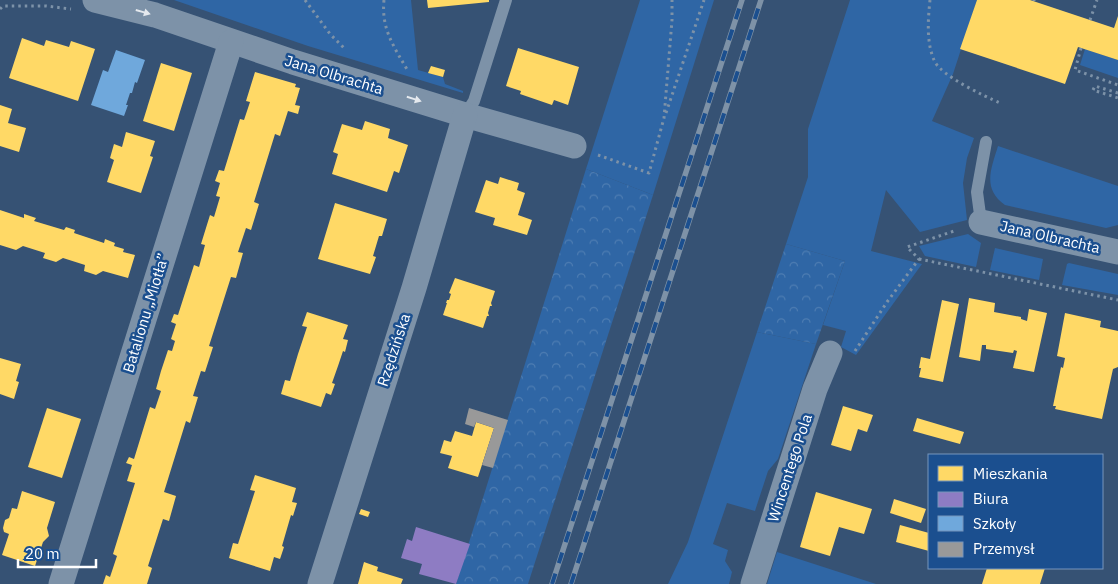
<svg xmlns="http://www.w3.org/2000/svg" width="1118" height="584" viewBox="0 0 1118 584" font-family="'IBM Plex Sans',sans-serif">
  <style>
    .green { fill: #2f66a5 }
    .forest { fill: url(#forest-crowns) }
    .homes { fill: #ffd966 }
    .offices { fill: #8e7cc3 }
    .schools { fill: #6fa8dc }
    .industry { fill: #999 }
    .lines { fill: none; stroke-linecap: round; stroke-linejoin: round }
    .path { stroke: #7d92a8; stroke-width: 3; stroke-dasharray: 2.5 4; stroke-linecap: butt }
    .lane { stroke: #7d92a8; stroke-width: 12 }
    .street { stroke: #7d92a8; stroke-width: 25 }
    .rail-casing { stroke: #7e92a7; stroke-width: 5.5 }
    .rail { stroke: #1b4f8f; stroke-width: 4; stroke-dasharray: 11; stroke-linecap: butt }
    .oneway { fill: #e5e9ee }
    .labels { text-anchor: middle; stroke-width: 5; stroke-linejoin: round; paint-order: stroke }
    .street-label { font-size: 15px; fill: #fff; stroke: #1b4f8f }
  </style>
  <defs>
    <pattern id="forest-crowns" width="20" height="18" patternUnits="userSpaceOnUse" patternTransform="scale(1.25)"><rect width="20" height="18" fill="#2f66a5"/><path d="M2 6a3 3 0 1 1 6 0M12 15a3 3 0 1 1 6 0" fill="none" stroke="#4e7db2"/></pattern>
  </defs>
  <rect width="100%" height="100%" fill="#365274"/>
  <g class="green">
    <polygon points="174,0 411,0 418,70 443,77 445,84 463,91 463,93 308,46"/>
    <polygon points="640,0 714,0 653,195 586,169"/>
    <polygon points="850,0 977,0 953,74 932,121 974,138 967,158 963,183 967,220 920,232 886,190 871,251 922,264 856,355 841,347 846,331 823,325 845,261 786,244 808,177 808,129"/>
    <polygon points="1085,49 1118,60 1118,78 1080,65"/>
    <path d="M998,146L1118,186V225L1106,228L1005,205C982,189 991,169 998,146Z"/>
    <polygon points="968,234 981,243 976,267 925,256 919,246"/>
    <polygon points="995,248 1043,259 1039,280 990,270"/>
    <polygon points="1069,263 1118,274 1118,295 1062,285 1067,264"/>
    <polygon points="757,332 816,344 778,459 768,471 755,511 727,503 713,544 728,550 725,561 732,572 729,584 668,584 688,542"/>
    <polygon points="777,552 876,584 767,584"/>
  </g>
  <g class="forest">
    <polygon points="586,169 653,195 528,584 456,584"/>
    <polygon points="786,244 845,261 816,344 757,332"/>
  </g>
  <g class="homes">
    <polygon points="427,0 489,0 489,2 428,8"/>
    <polygon points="977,0 1030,0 1114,28 1118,16 1118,60 1078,47 1065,84 960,49"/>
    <polygon points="22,38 44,46 46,40 69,47 71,41 95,49 78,101 9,78"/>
    <polygon points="518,48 579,67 568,105 554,100 552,105 520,94 521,91 506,86"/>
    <polygon points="161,63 192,73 174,131 143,121"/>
    <polygon points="431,66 445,70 443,77 428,73"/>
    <polygon points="255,72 296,84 295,87 300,88 295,105 300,106 298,114 288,111 280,136 275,134 254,202 259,204 251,230 246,228 238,252 243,253 236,278 231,277 209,346 213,347 205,372 201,371 193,396 198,397 190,423 186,421 164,492 176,496 169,521 163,519 148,566 152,568 147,584 103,584 106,575 110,577 117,556 113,554 135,483 127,481 132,465 126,463 129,457 134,459 150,407 155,409 161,391 156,389 161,371 168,350 172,351 175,341 171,339 176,324 171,322 174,314 178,315 194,265 199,267 205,245 201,244 210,215 214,217 220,197 216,196 220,183 215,181 219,170 224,171 240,119 244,120 250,102 246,101"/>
    <polygon points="0,105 12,109 8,123 26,128 19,152 0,146"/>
    <polygon points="365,121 390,129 388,138 408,145 399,173 394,171 387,192 332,174 338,154 333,152 342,124 362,130"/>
    <polygon points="126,132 155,141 150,156 153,157 141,193 107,182 114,160 110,158 114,144 122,147"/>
    <polygon points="500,177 519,183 517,190 525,193 518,215 532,220 527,235 493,225 495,218 475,212 486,180 498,184"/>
    <polygon points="335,203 387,219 382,236 379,236 373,256 376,257 370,274 318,259"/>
    <polygon points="0,210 24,218 24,214 36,218 34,221 64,230 66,227 75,230 74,233 104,243 105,239 115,243 114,246 124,249 123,252 135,255 128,278 103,271 96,275 84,271 85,265 63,258 56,262 43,258 45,253 23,246 16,250 0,245"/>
    <polygon points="455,278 495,291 491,303 492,306 490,306 488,313 489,316 487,316 483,328 443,315 447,303 446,303 447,300 449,300 451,294 449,293"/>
    <polygon points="969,298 995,303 994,312 1021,317 1021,319 1027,321 1029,309 1047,313 1034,372 1013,368 1017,351 1014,350 1013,353 986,349 986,345 982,345 980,361 959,357"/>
    <polygon points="942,300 959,304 943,382 919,377 921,368 919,368 921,357 930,359"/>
    <polygon points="307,312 348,325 343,339 348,340 345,352 343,351 338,366 332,383 335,384 331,395 326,393 321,407 281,394 285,380 290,381 298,354 307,327 302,326"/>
    <polygon points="1065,313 1101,321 1100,327 1118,331 1118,367 1113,369 1102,419 1055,409 1056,406 1053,406 1061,367 1063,368 1065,358 1057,356"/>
    <polygon points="0,358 21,364 16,381 19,382 14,399 0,394"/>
    <polygon points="843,406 873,415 867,432 858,429 851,451 831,445"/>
    <polygon points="47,408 81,419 62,478 28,467"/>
    <polygon points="917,418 964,432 960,444 913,431"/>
    <polygon points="476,422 494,428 478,477 448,468 452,456 440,453 444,440 451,442 455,431 472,436"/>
    <polygon points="255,475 296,488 292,502 297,503 293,516 291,515 282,546 284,547 280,559 274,557 270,571 229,558 233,543 238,544 255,491 250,490"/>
    <polygon points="22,491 55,502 47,528 49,536 43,542 35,566 2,555 9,534 4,532 3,528 5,520 9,518 12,508 17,509"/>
    <polygon points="816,492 872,509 864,534 839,527 830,556 800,547"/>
    <polygon points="894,499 926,509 921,523 890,513"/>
    <polygon points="361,509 370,512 368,517 359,514"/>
    <polygon points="900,525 929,533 929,551 896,542"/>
    <polygon points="364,562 378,567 377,571 403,579 401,584 358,584"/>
    <polygon points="987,568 1045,568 1040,584 982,584"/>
  </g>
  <polygon class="offices" points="416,527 470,544 456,584 419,574 422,564 401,558 407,539 412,541"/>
  <polygon class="schools" points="116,50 145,60 137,83 135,82 132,93 130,93 126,105 128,105 124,116 91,105 103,70 108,72"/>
  <polygon class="industry" points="469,408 508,420 493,468 482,465 494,428 476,422 474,427 465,424"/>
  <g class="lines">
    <g class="path">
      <polyline points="305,0 330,34 346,50"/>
      <path d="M384,0C381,29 394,47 408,71"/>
      <path d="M930,0C928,19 926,44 935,62C942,76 984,96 1000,103"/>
      <polyline points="1034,1 1034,0"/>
      <polyline points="0,9 3,6 46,6 71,9"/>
      <polyline points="1090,20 1097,0"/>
      <polyline points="1081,48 1075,70 1118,85"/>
      <polyline points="1118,93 1095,86 1093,90 1118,98"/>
      <polyline points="666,113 704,0"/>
      <polyline points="598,155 649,173 664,118 672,20 672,0"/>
      <polyline points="919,259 1118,300"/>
      <polyline points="855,351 887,302 919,259 907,247 957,230"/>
    </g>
    <g class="lane">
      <polyline points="465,115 474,101 506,0"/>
      <polyline points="981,222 977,192 986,142"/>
    </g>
    <g class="street">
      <polyline points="95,0 155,15 293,62 465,115 574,146"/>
      <polyline points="981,222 1118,252"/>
      <polyline points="61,584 231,42"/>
      <polyline points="320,584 414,288 465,115"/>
      <polyline points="753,584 815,389 830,353"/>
    </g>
    <defs>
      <g id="rail">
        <polyline points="552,584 742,0"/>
        <polyline points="571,584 761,0"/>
      </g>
    </defs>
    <use href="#rail" class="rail-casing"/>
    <use href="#rail" class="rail"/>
  </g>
  <defs><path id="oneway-solid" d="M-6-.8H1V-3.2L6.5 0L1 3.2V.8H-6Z" transform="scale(1.25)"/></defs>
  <g class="oneway">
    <use href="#oneway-solid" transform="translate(143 12) rotate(16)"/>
    <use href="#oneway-solid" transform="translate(414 99) rotate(17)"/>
  </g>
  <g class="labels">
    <g class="street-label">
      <text transform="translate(334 75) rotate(17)" y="5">Jana Olbrachta</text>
      <text transform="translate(1050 237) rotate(13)" y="5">Jana Olbrachta</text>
      <text transform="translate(146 313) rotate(-73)" y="5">Batalionu „Miotła”</text>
      <text transform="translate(394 350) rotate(-72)" y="5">Rzędzińska</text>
      <text transform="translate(790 468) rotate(-72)" y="5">Wincentego Pola</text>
    </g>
  </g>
  <rect x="928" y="454" width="175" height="115" fill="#1b4f8f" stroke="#7695bc"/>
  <rect x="938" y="466" width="25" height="15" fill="#ffd966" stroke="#7695bc"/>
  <text x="973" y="479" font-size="15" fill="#ffffff">Mieszkania</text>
  <rect x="938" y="492" width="25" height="15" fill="#8e7cc3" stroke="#7695bc"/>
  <text x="973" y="504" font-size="15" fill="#ffffff">Biura</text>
  <rect x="938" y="516" width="25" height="15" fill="#6fa8dc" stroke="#7695bc"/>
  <text x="973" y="529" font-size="15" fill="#ffffff">Szkoły</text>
  <rect x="938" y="542" width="25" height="15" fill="#999999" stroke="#7695bc"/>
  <text x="973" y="554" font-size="15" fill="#ffffff">Przemysł</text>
  <path d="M18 559v8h78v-8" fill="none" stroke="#ffffff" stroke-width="2.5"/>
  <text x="25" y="559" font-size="15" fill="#ffffff" stroke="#1b4f8f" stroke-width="4" paint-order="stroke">20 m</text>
</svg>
